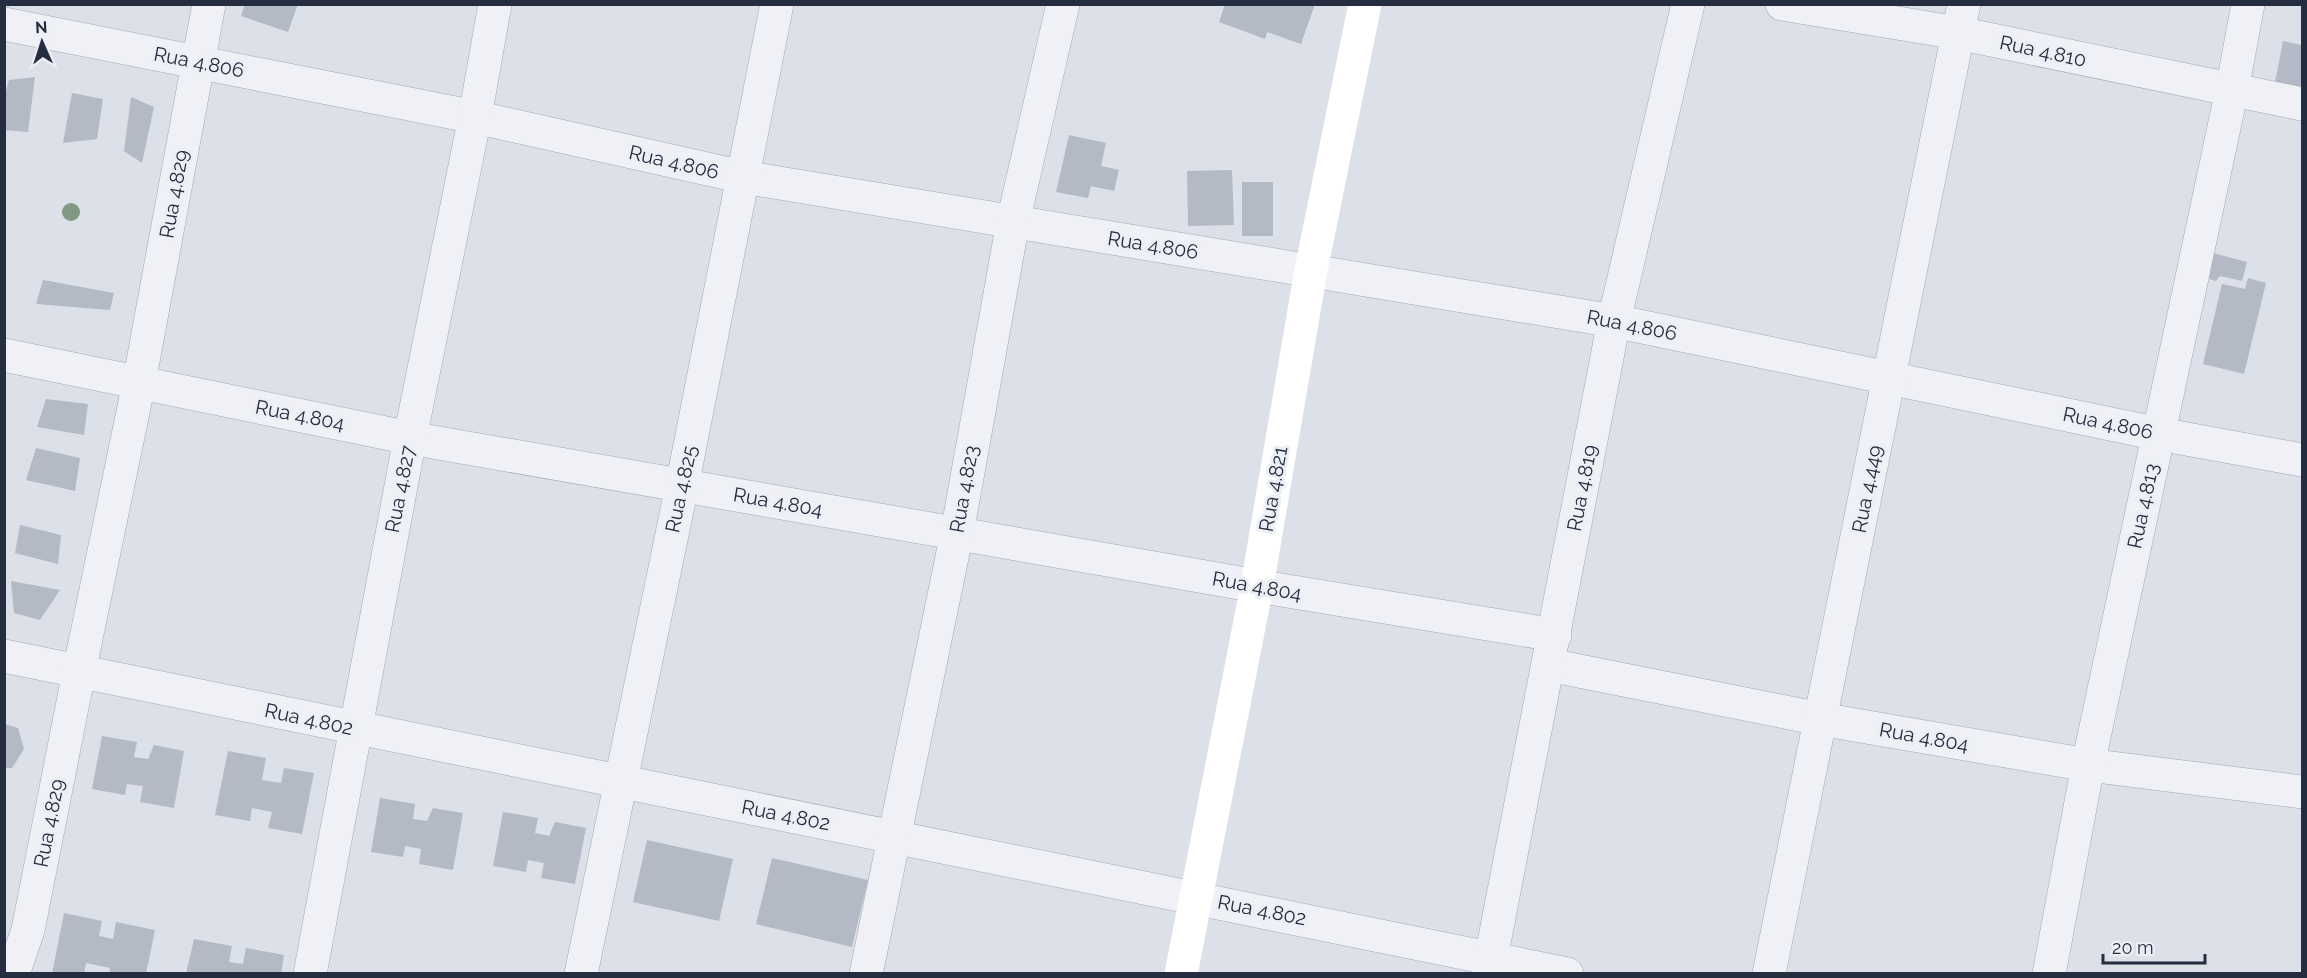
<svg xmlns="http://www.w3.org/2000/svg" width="2307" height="978" viewBox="0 0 2307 978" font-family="Raleway,sans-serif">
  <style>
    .building { fill: #b3b9c5 }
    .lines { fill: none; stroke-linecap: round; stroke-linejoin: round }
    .street-casing { stroke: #a1a7b2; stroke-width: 34 }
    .street { stroke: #eff1f6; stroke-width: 33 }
    .secondary { stroke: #fff; stroke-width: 33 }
    .tree { fill: #819883 }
    .labels { text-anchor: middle; stroke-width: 6; stroke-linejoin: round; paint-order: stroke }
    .street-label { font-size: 20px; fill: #252d40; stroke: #eceff5 }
  </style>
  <rect width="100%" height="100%" fill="#dce0e8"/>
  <g class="building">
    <polygon points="245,4 298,4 288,32 241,16"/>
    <polygon points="1225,4 1315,4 1301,44 1267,32 1265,39 1219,22"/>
    <polygon points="2283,41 2302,45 2302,104 2272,98"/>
    <polygon points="35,77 28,132 4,130 4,98 9,80"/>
    <polygon points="72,93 103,99 97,139 63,143"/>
    <polygon points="131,97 154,107 142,163 124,151"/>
    <polygon points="1069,135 1106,143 1101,166 1119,170 1114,191 1091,186 1088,198 1056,192"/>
    <polygon points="1232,170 1234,225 1188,226 1187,171"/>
    <rect x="1242" y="182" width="31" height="54"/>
    <polygon points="2209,252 2247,262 2242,281 2220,276 2216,281 2202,277"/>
    <polygon points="2248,278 2266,283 2244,374 2203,364 2222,284 2245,289"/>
    <polygon points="43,280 114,293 110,310 36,304"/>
    <polygon points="46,399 88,404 84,435 37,427"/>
    <polygon points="36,448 80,458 75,491 26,480"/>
    <polygon points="20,525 61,535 58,564 15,553"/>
    <polygon points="11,581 60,590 40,620 14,613"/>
    <polygon points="5,724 18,728 24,749 12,768 5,768"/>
    <polygon points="102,736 137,742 134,757 148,759 154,745 184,751 174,808 140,802 143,786 127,784 125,795 92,789"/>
    <polygon points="228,751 266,758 262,780 281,783 284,768 314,773 302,834 268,828 272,812 252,808 250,821 215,815"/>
    <polygon points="380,798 415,804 413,819 427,821 433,808 463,813 453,870 419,864 421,849 405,846 403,857 371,852"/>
    <polygon points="503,812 538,818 535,833 549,836 555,822 586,828 575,884 541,878 544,863 528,860 526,872 493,866"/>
    <polygon points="647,840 733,859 719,921 633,902"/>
    <polygon points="772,858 868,880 852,947 756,924"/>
    <polygon points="64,913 102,921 99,936 113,939 116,922 155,930 146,974 109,974 110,968 86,963 84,974 52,974"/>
    <polygon points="194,939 232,946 229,962 243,964 246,948 284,955 281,974 186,974"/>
  </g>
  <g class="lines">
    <defs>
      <g id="street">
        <polyline points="1782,4 1958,33 2302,104"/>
        <polyline points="4,24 475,117 743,177 1614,321 2159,434 2302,460"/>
        <polyline points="4,355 410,438 1257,586 1555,635"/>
        <polyline points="4,656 1567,974"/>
        <polyline points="1549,665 1820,719 2088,765 2302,792"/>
        <polyline points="13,974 28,930 79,672 139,383 209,4"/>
        <polyline points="310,974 410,438 475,117 495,4"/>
        <polyline points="581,974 682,486 777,4"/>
        <polyline points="866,974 957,533 1013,222 1063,4"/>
        <polyline points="1488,974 1614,321 1688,4"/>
        <polyline points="1769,974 1964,4"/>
        <polyline points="2049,974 2088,765 2232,90 2248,4"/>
      </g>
    </defs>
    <use href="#street" class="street-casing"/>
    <use href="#street" class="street"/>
    <polyline class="secondary" points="1181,974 1257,586 1311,270 1365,4"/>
  </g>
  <circle class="tree" cx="71" cy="212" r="9"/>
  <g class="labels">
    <g class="street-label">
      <text transform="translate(2043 51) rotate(12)" y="7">Rua 4.810</text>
      <text transform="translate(199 62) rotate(11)" y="7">Rua 4.806</text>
      <text transform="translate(674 162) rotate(13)" y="7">Rua 4.806</text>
      <text transform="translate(174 194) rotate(-80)" y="7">Rua 4.829</text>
      <text transform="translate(1153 245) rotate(9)" y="7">Rua 4.806</text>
      <text transform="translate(1632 325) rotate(11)" y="7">Rua 4.806</text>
      <text transform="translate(300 415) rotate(11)" y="7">Rua 4.804</text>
      <text transform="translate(2108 423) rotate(12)" y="7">Rua 4.806</text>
      <text transform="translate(1582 488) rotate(-79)" y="7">Rua 4.819</text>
      <text transform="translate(400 489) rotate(-79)" y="7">Rua 4.827</text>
      <text transform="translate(681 489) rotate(-78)" y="7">Rua 4.825</text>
      <text transform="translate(964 489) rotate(-80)" y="7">Rua 4.823</text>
      <text transform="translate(1273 489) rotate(-80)" y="7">Rua 4.821</text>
      <text transform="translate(1867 489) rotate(-79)" y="7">Rua 4.449</text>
      <text transform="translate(778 502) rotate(10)" y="7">Rua 4.804</text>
      <text transform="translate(2143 506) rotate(-78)" y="7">Rua 4.813</text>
      <text transform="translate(1257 586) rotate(10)" y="7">Rua 4.804</text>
      <text transform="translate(309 719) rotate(12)" y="7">Rua 4.802</text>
      <text transform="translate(1924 737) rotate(10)" y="7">Rua 4.804</text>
      <text transform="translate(786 815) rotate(11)" y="7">Rua 4.802</text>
      <text transform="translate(49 823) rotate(-79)" y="7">Rua 4.829</text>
      <text transform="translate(1262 910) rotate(11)" y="7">Rua 4.802</text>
    </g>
  </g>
  <rect width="2307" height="978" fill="none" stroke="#252d40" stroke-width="12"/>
  <g transform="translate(42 42) rotate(357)" stroke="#eceff5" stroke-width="4.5" paint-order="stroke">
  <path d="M0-4.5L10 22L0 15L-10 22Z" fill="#252d40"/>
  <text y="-9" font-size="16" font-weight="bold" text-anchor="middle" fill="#252d40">N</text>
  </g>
  <path d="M2103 954v9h102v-9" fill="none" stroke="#252d40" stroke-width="3"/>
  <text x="2112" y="954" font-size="18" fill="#252d40" stroke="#eceff5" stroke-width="4.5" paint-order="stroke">20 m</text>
</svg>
